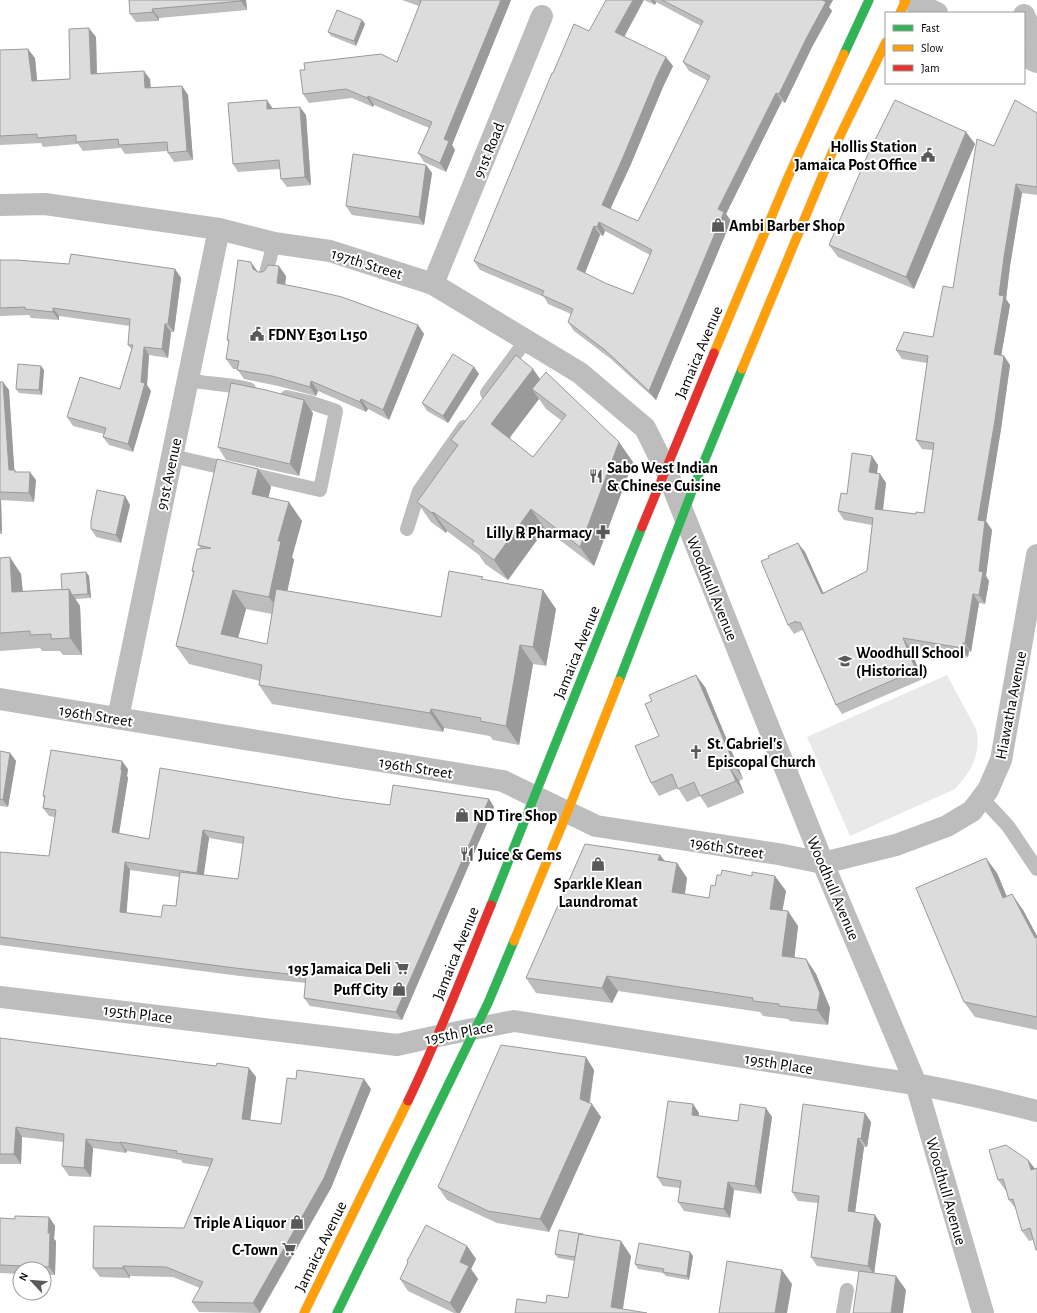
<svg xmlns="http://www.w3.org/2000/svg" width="1037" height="1313" viewBox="0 0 1037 1313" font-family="'Alegreya Sans',sans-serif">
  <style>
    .green { fill: #e9e9e9 }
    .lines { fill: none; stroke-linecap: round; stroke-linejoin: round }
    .fast-casing { stroke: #dbdbdb; stroke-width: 10 }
    .slow-casing { stroke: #dbdbdb; stroke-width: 10 }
    .jam-casing { stroke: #dbdbdb; stroke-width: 10 }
    .lane { stroke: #bdbdbd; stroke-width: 14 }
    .street { stroke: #bdbdbd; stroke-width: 22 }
    .fast { stroke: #30b455; stroke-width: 9 }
    .slow { stroke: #ff9f0a; stroke-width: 9 }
    .jam { stroke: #e5322d; stroke-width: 9 }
    .wall { fill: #bdbdbd; fill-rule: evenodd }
    .shaded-wall { fill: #9a9a9a }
    .building { fill: #dcdcdc; stroke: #9a9a9a; fill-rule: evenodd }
    .labels { text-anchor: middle; stroke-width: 4; stroke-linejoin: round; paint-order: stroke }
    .poi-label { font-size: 16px; font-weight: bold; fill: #000; stroke: #fff; text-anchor: start }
    .street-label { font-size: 16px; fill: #000; stroke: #fff }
  </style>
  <rect width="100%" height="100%" fill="#fff"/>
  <path class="green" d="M947,675L976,729C982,753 971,772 955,789L850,836L807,737Z"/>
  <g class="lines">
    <defs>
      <g id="fast">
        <polyline points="844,54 869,0"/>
        <polyline points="619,681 694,486 742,369"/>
        <polyline points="491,905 642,527"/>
        <polyline points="337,1313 488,1003 514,941"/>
      </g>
      <g id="slow">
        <polyline points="900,13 906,0"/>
        <polyline points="714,353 789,175 844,54"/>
        <polyline points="742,369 834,148 886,42"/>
        <polyline points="514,941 567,813 619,681"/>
        <polyline points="304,1313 408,1101"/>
      </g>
      <g id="jam">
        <polyline points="642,527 714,353"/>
        <path d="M408,1101C439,1037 464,971 491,905"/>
      </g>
    </defs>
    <use href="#fast" class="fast-casing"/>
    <use href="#slow" class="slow-casing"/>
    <use href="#jam" class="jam-casing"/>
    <g class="lane">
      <polyline points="266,273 274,243"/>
      <path d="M188,380C208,384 229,384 249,389"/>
      <polyline points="487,393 526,340"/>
      <polyline points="172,456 320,490 336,411 309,402 287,397"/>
      <polyline points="407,529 419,491 464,427"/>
      <polyline points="982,798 1008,826 1037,869"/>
      <polyline points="843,1313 847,1290"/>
    </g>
    <g class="street">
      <polyline points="910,0 937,13"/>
      <polyline points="1024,15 1037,43"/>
      <polyline points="1024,56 1037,62"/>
      <polyline points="0,205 45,204 219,229 274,243 330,251 433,284 580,373 645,428 666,470 823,863 916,1084 983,1313"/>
      <polyline points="433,284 542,16"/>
      <polyline points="0,699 503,781 596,826 778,854 823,863 896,845 947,826 972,811 988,790 1001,760 1037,555"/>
      <polyline points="118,718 219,229"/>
      <path d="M0,997L397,1045L438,1036L514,1021L882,1079C934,1086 986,1098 1037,1111"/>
    </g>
    <use href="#fast" class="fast"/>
    <use href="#slow" class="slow"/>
    <use href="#jam" class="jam"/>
  </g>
  <g class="wall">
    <polygon points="129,0 246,0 247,10 159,18 159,21 136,22 130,14"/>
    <polygon points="402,0 511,0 452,145 455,150 446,172 424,162 418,153 429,128 374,105 373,107 352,98 309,103 303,94 397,62 419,6"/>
    <path d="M644,0H833L829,7L832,11L813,45L785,103L782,101L726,214L731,221L656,400L611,359L574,331L568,322L571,314L548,304L544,297L480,270L474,261L553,73L589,31L624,36L673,66L663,87L631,164L610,209L638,221L708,81L689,71L683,62L701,26L656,2L655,5ZM605,231L650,255L633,294L605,283L585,273L600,235L603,236Z"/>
    <polygon points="362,20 365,24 356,46 331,36 328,32"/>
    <polygon points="96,37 97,73 150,79 151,88 182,86 188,95 193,160 174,162 168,153 168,151 125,154 121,148 83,151 78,144 43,147 41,143 0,145 0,50 35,58 37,81 70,79"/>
    <polygon points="273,109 306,115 311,185 287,187 281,179 280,169 238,172 233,164"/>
    <polygon points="1037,113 1037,195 1022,193 1010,266 1006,299 1010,305 1001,355 1004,356 1010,365 1001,429 986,521 992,530 986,576 989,581 985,604 979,603 971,652 969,651 968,657 909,647 923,679 842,714 836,705 804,632 802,630 794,634 788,625 805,552 823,593 867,571 872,525 844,520 838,511 847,494 878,465 877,473 880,474 886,483 883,510 916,514 924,513 933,450 922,449 916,440 927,363 902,359 896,350 933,337 953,288 994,146"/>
    <polygon points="966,132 975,144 914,289 838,257 829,245"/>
    <polygon points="426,165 432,173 424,225 352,215 346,206"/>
    <polygon points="0,260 69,264 175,269 181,278 174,332 171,332 168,358 149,355 147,385 151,391 133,452 109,445 103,437 104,434 73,426 67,417 120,389 132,350 128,345 130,326 59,316 59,320 31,318 29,315 0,316"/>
    <polygon points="258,272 286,276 285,285 418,325 424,334 389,420 368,409 366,412 318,391 316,396 278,386 244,379 237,369 233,369 226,359 229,342 227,340"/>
    <polygon points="474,367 479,374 448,423 427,411 422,403"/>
    <path d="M533,369L540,379L633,462L594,566L545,529L508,580L485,564L479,555L447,531L446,533L431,522L417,502L457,448L451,440ZM539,399L546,409L562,421L533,457L509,438Z"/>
    <polygon points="44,370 42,395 19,393 16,389"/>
    <polygon points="0,382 9,390 14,470 15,470 16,472 36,480 34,502 1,500 2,534 0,534"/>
    <polygon points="313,413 299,476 226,460 218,447"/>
    <path d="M258,469L271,487L268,497L302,521L292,557L294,560L287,591L441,617L485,580L556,609L546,666L533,664L519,745L493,740L490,736L444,728L443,732L272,704L259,685L260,681L189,664L176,646L193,573L192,571L201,549L198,545ZM246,609L272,614L267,644L238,638Z"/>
    <polygon points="125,496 130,505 121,543 96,537 91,529"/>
    <polygon points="0,558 21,574 23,591 62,590 86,572 89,576 91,598 75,599 80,606 82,655 63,655 60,651 42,651 40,648 0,651"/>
    <polygon points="705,687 743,779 739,781 744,793 708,808 700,796 687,802 678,788 659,796 651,783 659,736"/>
    <polygon points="0,751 10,753 16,761 8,807 0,806"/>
    <path d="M128,769L127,776L128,778L119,833L149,839L344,799L390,805L489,799L494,807L402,1020L310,1006L304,998L306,983L240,976L0,945V852L49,856L55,817L49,816L43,808L44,798L43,796ZM209,838L243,844L238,879L203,875ZM130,870L179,877L176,906L161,917L126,913Z"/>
    <polygon points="660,855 665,861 677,863 687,878 685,894 709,898 786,891 782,911 798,926 794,958 806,959 816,974 830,1008 828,1025 790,1021 788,1019 763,1016 760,1012 618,991 612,1003 536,993 526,978"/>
    <polygon points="997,873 1007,897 1023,910 1037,936 1037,1030 975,1017 964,1002"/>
    <polygon points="0,1038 216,1066 249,1068 256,1077 250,1120 281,1124 371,1089 331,1188 260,1313 199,1312 192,1302 200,1288 173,1277 130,1276 130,1278 100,1277 93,1268 184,1228 210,1167 183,1163 181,1160 127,1151 126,1153 93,1148 91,1177 69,1176 62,1166 63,1142 22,1137 21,1164 0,1164"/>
    <polygon points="594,1070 590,1103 601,1117 549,1232 497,1223 447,1200 438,1187"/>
    <polygon points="693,1104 699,1113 699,1116 738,1121 772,1117 761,1194 734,1190 730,1218 684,1211 678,1202 680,1188 663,1186 657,1177"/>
    <polygon points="871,1122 867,1147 864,1147 855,1212 881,1224 874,1273 906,1290 859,1272 817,1266 811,1257 818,1203 798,1201 792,1192"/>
    <polygon points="1028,1160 1035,1169 1037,1168 1037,1251 1033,1240 1029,1241 1022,1231 1016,1209 1009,1200 1006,1190 1006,1191 998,1180"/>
    <polygon points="49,1217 55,1226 54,1239 56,1241 55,1275 44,1275 44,1269 20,1269 20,1274 0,1273 0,1218 15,1219"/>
    <polygon points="583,1234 585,1235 631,1256 623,1309 546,1303 568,1298 575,1261 558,1258 555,1254"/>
    <polygon points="467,1246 476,1259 471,1269 478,1279 460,1313 454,1313 408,1291 400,1279 408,1263 407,1261"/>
    <polygon points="690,1252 693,1256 689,1280 666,1276 663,1273 638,1269 635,1264"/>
  </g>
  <g class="shaded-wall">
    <polygon points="240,0 246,0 247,10 241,1"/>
    <polygon points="501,0 511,0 452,145 455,150 446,172 440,163 444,139"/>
    <polygon points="633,0 644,0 622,41 615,32"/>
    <polygon points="651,0 654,0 656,2 655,5"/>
    <polygon points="822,0 833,0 829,7 832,11 813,45 785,103 779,94"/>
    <polygon points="152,9 159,18 159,21 153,12"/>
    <polygon points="362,20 365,24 356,46 354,41"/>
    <polygon points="89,28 96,37 97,83 91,74"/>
    <polygon points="28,49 35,58 38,90 32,81"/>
    <polygon points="666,57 673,66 663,87 631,164 608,214 602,205 656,78"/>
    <polygon points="144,71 150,79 151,97 145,88"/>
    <polygon points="182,86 188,95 193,160 187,151"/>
    <polygon points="776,93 782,101 726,214 731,221 656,400 649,391 718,209"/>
    <polygon points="368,96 374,105 373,107 367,98"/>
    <polygon points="267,100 273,109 267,109"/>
    <polygon points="300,107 306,115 311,185 305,177"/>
    <polygon points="966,132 975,144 914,289 906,277"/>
    <polygon points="426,165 432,173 424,225 419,217"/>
    <polygon points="1016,184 1022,193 1010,266 1006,299 1010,305 1000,363 994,354 999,295 1004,257"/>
    <polygon points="599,222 605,231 603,236 597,227"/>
    <polygon points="594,226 600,235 583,278 577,269"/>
    <polygon points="251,262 258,272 253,269"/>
    <polygon points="279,266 286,276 284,293 277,283"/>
    <polygon points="175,269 181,278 174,332 168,324"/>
    <polygon points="53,308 59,316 59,320 53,312"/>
    <polygon points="165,324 171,332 168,358 162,349"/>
    <polygon points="418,325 424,334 389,420 383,410"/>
    <polygon points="144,347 149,355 147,385 151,391 133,452 128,444 141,382"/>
    <polygon points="1004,356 1010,365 1001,429 986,521 992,530 986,576 989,581 985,604 979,595 979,571 978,520"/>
    <polygon points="41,366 44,370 42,395 39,390"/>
    <polygon points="474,367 479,374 448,423 443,416"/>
    <polygon points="533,369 547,389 532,389 539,399 505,444 491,424"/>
    <polygon points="311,381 318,391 316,396 310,387"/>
    <polygon points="3,382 9,390 15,479 9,470"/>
    <polygon points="361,399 368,409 366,412 360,402"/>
    <polygon points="304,400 313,413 299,476 290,464"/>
    <polygon points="619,442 633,462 594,566 580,547"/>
    <polygon points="872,456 878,465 876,481 869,472"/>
    <polygon points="258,469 271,487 265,512 252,494"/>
    <polygon points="30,472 36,480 34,502 29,493"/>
    <polygon points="880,474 886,483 882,518 875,509"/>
    <polygon points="125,496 130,505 121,543 116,535"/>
    <polygon points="0,499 1,500 2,534 0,530"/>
    <polygon points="289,502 302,521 292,557 294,560 282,616 269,597 278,541"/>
    <polygon points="531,509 545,529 508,580 494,560"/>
    <polygon points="433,512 447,531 446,533 432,513"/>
    <polygon points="798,543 805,552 828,603 822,594"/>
    <polygon points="10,557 21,574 24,608 12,592"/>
    <polygon points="86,572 89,576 91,598 88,594"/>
    <polygon points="69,589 80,606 82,655 70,638"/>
    <polygon points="233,590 246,609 234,653 221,634"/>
    <polygon points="543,590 556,609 546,666 533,647"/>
    <polygon points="973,594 979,603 971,652 965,643"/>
    <polygon points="903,638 909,647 923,679 916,670"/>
    <polygon points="963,643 969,651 968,657 962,648"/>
    <polygon points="520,645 533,664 519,745 506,726"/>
    <polygon points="696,675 705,687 743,779 735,766"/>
    <polygon points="431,709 444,728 443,732 430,713"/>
    <polygon points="10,753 16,761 8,807 3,800"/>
    <polygon points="122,761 128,769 127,776 128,778 118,840 112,832"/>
    <polygon points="730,768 739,781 744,793 736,781"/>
    <polygon points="489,799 494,807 402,1020 396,1012"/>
    <polygon points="203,830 209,838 203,881 197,873"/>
    <polygon points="660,855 671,870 658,860"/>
    <polygon points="986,858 997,873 1014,914 1003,898"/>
    <polygon points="125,862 130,870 126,920 120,912"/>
    <polygon points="677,863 687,878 683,906 672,892"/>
    <polygon points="775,876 786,891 780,924 770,909"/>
    <polygon points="1012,894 1023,910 1037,936 1037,941"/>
    <polygon points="788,911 798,926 793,971 782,956"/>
    <polygon points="806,959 816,974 830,1008 828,1025 817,1010"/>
    <polygon points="607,976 618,991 612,1003 602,988"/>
    <polygon points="586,1057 594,1070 588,1111 580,1099"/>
    <polygon points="249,1068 256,1077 249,1129 242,1119"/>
    <polygon points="364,1079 371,1089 331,1188 260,1313 253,1303"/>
    <polygon points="592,1104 601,1117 549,1232 540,1219"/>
    <polygon points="693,1104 699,1113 698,1123 692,1115"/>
    <polygon points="766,1108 772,1117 761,1194 755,1186"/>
    <polygon points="865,1113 871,1122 867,1147 861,1139"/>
    <polygon points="16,1127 22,1137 21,1164 14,1154"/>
    <polygon points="858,1138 864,1147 854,1220 848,1211"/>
    <polygon points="86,1139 93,1148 91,1177 84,1168"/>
    <polygon points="120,1142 127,1151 126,1153 120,1143"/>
    <polygon points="1028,1160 1036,1170 1031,1170"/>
    <polygon points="728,1182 734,1190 730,1218 724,1209"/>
    <polygon points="875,1215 881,1224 874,1274 868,1266"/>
    <polygon points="49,1217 55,1226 54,1239 56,1241 55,1275 49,1267 48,1233"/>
    <polygon points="621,1241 631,1256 622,1313 611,1307"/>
    <polygon points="467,1246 476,1259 471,1269 478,1279 460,1313 457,1313 450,1303 460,1262"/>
    <polygon points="690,1252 693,1256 689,1280 687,1276"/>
    <polygon points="123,1266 130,1276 130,1278 123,1268"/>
    <polygon points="782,1270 792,1284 787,1313 775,1313"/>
    <polygon points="896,1276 906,1290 903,1313 891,1313"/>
  </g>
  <g class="building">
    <polygon points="129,0 240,0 241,1 152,9 153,12 130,14"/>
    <polygon points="419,0 501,0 444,139 449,141 440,163 418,153 432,122 368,96 367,98 346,89 303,94 300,70 305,70 304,63 381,54 397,62 421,1"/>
    <path d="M606,0H633L615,32L666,57L656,78L624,155L602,205L638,221L710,76L683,62L703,21L662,0H822L826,2L807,37L779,94L776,93L718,209L724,212L649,391L605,350L568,322L573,309L542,295L544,291L474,261L552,73H553L574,24L589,31ZM599,222L652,250L633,294L605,283L577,269L594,226L597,227Z"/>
    <polygon points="337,10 362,20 354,41 328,32"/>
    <polygon points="89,28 91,74 144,71 145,88 182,86 187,151 168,153 167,142 119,145 118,139 76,142 76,135 37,138 37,134 0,136 0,50 28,49 32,81 70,79 69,29"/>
    <polygon points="267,100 267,109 300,107 305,177 281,179 279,160 233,164 228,103"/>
    <polygon points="895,100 966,132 906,277 829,245 868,154"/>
    <polygon points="1015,100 1037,113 1037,187 1016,184 1004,257 999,295 1004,296 994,354 1004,356 995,420 978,520 985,521 979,571 983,572 979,595 973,594 965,643 963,643 962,648 903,638 916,670 836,705 800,622 797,623 796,621 788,625 761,561 769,558 768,556 798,543 822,594 867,571 873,518 838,511 841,493 847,494 852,453 872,456 869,472 880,474 875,509 916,514 916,512 924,513 934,443 916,440 928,356 896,350 904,332 933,337 943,286 953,288 977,139 994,146"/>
    <polygon points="353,154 426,165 419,217 346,206"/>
    <polygon points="71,254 175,269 168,324 165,324 162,349 144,347 141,382 145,383 128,444 103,437 106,428 67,417 80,377 120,389 133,345 128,345 130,319 53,308 53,312 25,309 25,307 0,308 0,260 16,260 69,264"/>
    <polygon points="238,260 251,262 253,269 258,272 262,272 265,270 268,265 279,266 277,283 307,289 342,297 418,325 383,410 361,399 360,402 311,381 310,387 272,376 237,370 239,361 226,359 229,340 227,340"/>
    <polygon points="453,354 474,367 443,416 422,403"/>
    <polygon points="516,355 533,369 491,424 533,457 566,415 532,389 546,372 619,442 580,547 531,509 494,560 472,544 474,541 433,512 432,513 417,502 458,445 451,440"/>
    <polygon points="18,364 41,366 39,390 16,389"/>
    <polygon points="0,382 3,382 9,470 15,470 15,472 30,472 29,493 0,492"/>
    <polygon points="231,383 266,390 304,400 290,464 218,447"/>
    <polygon points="217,459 258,469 252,494 289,502 278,541 281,541 269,597 233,590 221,634 267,644 276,589 441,617 449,571 483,577 481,579 543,590 533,647 520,645 506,726 480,721 481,718 431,709 430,713 259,685 262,665 176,646 194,571 192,571 197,549 211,548 198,545"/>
    <polygon points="97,490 125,496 116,535 91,529 91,521"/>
    <polygon points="10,557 12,592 69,589 70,638 51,639 51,634 30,635 30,631 0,633 0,558"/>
    <polygon points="86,572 88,594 72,595 69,589 62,590 61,574"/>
    <polygon points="696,675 735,766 730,768 736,781 700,796 694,782 678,789 672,774 651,783 635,746 659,736 645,704 652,701 649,695"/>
    <path d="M51,750L122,761L121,770H122L112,832L149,839L160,768L344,799L390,805L393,785L489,799L396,1012L304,998L306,976L235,968L0,937V852L49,856L56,810L43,808L45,796H43ZM203,830L244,837L238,879L180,872L176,906L163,905L161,917L120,912L125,862L197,873Z"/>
    <polygon points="0,751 10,753 3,800 0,799"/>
    <polygon points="585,844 660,855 658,860 677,863 672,892 709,898 711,885 715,886 717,875 721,875 722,870 752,876 752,872 775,876 770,909 788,911 782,956 806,959 820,993 817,1010 779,1006 779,1004 753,1001 753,998 607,976 602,988 526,978"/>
    <polygon points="986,858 1003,898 1012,894 1035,938 1037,937 1037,1017 964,1002 916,888"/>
    <polygon points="0,1038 216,1066 217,1063 249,1068 242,1119 281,1124 287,1078 296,1079 297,1070 364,1079 324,1178 253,1303 192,1302 203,1282 166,1267 123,1266 123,1268 93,1268 94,1226 184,1228 213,1159 176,1153 177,1151 120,1142 120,1143 86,1139 84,1168 62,1166 64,1134 16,1127 14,1154 0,1154"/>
    <polygon points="501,1045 586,1057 580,1099 592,1104 540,1219 488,1211 438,1187"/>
    <polygon points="668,1101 693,1104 692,1115 738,1121 740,1104 766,1108 755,1186 728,1182 724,1209 678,1202 681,1181 657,1177"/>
    <polygon points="803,1104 865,1113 861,1139 858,1138 848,1211 875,1215 868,1266 811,1257 819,1196 792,1192"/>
    <polygon points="1006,1145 1028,1160 1031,1170 1037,1168 1037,1250 1036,1250 1030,1228 1022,1231 1013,1199 1009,1200 1003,1179 998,1180 989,1150"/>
    <polygon points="15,1216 49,1217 48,1233 50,1233 49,1267 0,1265 0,1218 15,1219"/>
    <polygon points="426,1225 467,1246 460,1262 469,1266 450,1303 400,1279 408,1262 407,1261"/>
    <polygon points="559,1230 583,1234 583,1235 579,1234 575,1257 555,1254"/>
    <polygon points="579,1234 621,1241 611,1307 647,1313 515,1313 517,1299 546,1303 547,1295 568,1298"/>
    <polygon points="639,1243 690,1252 687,1276 663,1272 664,1269 635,1264"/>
    <polygon points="727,1261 782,1270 775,1313 719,1313"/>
    <polygon points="859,1271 896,1276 891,1313 853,1313"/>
  </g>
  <defs>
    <symbol id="civic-bare" viewBox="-9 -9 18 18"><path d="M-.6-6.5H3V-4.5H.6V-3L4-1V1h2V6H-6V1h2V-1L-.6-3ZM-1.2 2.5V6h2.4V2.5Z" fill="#595959" stroke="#fff" stroke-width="2.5" paint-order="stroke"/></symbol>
    <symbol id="shop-bare" viewBox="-9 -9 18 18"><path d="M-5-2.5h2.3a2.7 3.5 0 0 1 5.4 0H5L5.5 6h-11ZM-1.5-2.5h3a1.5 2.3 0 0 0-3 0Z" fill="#595959" stroke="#fff" stroke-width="2.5" paint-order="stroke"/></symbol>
    <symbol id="restaurant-bare" viewBox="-9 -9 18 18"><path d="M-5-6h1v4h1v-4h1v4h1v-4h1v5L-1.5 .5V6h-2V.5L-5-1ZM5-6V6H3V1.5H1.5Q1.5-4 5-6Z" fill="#595959" stroke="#fff" stroke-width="2.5" paint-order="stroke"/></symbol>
    <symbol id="pharmacy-bare" viewBox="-9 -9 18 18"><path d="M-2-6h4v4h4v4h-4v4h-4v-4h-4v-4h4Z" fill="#595959" stroke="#fff" stroke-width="2.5" paint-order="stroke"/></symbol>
    <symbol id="school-bare" viewBox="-9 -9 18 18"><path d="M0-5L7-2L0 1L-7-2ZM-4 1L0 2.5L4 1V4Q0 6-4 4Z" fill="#595959" stroke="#fff" stroke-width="2.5" paint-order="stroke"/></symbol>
    <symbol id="church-bare" viewBox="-9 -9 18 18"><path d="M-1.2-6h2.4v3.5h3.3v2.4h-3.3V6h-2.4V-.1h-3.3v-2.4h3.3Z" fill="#595959" stroke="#fff" stroke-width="2.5" paint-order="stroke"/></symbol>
    <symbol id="supermarket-bare" viewBox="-9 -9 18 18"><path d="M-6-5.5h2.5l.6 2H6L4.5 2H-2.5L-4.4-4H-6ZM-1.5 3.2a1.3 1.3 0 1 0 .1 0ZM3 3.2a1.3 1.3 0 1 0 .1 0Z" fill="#595959" stroke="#fff" stroke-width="2.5" paint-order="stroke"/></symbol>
  </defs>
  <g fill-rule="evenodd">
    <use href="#civic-bare" x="918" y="145" width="20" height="20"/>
    <use href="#shop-bare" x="708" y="215" width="20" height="20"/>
    <use href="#civic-bare" x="247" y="324" width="20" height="20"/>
    <use href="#restaurant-bare" x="586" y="466" width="20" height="20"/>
    <use href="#pharmacy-bare" x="593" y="522" width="20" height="20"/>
    <use href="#school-bare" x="835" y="651" width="20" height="20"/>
    <use href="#church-bare" x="686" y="742" width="20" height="20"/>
    <use href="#shop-bare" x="452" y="805" width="20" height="20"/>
    <use href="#restaurant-bare" x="457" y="844" width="20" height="20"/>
    <use href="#shop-bare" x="588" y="854" width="20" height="20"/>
    <use href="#supermarket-bare" x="392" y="958" width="20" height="20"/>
    <use href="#shop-bare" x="389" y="979" width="20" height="20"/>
    <use href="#shop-bare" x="287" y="1212" width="20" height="20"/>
    <use href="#supermarket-bare" x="279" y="1239" width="20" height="20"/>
  </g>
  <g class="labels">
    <g class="poi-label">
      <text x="917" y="152" text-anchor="end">Hollis Station<tspan x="917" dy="18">Jamaica Post Office</tspan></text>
      <text x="729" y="231">Ambi Barber Shop</text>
      <text x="268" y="340">FDNY E301 L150</text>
      <text x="607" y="473">Sabo West Indian<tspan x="607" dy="18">&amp; Chinese Cuisine</tspan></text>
      <text x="592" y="538" text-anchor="end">Lilly ℞ Pharmacy</text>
      <text x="856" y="658">Woodhull School<tspan x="856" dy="18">(Historical)</tspan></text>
      <text x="707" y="749">St. Gabriel's<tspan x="707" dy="18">Episcopal Church</tspan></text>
      <text x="473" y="821">ND Tire Shop</text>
      <text x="478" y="860">Juice &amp; Gems</text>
      <text x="598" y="889" text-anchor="middle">Sparkle Klean<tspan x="598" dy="18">Laundromat</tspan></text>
      <text x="391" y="974" text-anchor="end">195 Jamaica Deli</text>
      <text x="388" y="995" text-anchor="end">Puff City</text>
      <text x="286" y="1228" text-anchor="end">Triple A Liquor</text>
      <text x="278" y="1255" text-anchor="end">C-Town</text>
    </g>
    <g class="street-label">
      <text transform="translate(488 150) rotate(-68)" y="6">91st Road</text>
      <text transform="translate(367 263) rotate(17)" y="6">197th Street</text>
      <text transform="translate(698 352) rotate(-67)" y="6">Jamaica Avenue</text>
      <text transform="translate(168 474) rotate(-78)" y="6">91st Avenue</text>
      <text transform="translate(713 588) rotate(68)" y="6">Woodhull Avenue</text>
      <text transform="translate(576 652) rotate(-68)" y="6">Jamaica Avenue</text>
      <text transform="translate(1010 705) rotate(-79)" y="6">Hiawatha Avenue</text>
      <text transform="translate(96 715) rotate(9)" y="6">196th Street</text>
      <text transform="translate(416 767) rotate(9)" y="6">196th Street</text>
      <text transform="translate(727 847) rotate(9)" y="6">196th Street</text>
      <text transform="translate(834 888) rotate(67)" y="6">Woodhull Avenue</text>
      <text transform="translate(455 953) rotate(-68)" y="6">Jamaica Avenue</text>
      <text transform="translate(138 1013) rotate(7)" y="6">195th Place</text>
      <text transform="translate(459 1032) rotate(-11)" y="6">195th Place</text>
      <text transform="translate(779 1063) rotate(9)" y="6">195th Place</text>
      <text transform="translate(947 1191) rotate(74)" y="6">Woodhull Avenue</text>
      <text transform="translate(320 1246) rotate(-64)" y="6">Jamaica Avenue</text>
    </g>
  </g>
  <rect x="885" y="12" width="140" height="72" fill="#ffffff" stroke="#999999"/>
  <rect x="893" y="25" width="20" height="6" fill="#30b455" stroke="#999999"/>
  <text x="921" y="32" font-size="12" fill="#000000">Fast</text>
  <rect x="893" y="45" width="20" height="6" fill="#ff9f0a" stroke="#999999"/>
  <text x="921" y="52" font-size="12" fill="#000000">Slow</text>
  <rect x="893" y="65" width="20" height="6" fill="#e5322d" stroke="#999999"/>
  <text x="921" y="72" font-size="12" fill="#000000">Jam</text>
  <g transform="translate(32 1281) rotate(296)"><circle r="19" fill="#ffffff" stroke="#999999"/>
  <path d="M0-3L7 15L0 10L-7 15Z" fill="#595959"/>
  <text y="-6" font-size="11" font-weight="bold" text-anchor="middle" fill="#000000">N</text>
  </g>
</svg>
